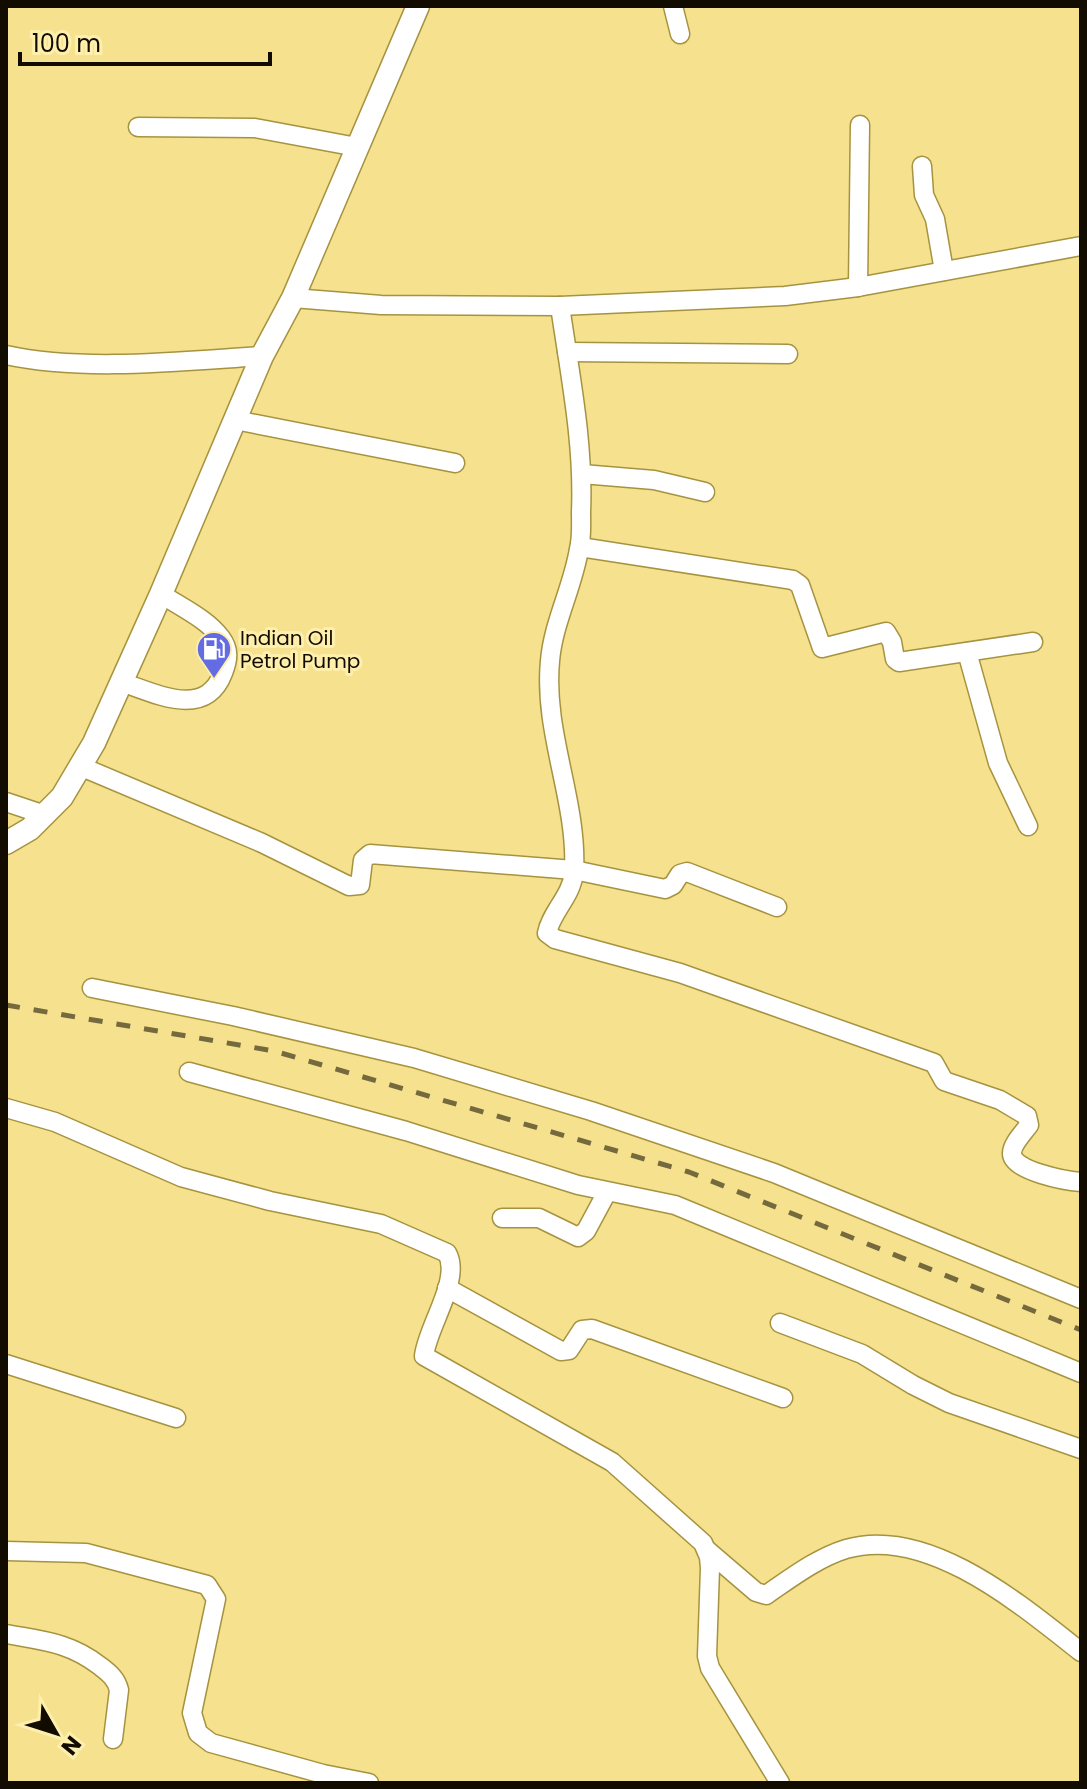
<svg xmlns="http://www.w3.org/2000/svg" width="1087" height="1789" viewBox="0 0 1087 1789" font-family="Poppins,sans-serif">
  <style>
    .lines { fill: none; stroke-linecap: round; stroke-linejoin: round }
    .minor-casing { stroke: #a69340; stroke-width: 21 }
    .major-casing { stroke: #a69340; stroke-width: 25 }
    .minor { stroke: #fff; stroke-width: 18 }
    .major { stroke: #fff; stroke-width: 22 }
    .rail { stroke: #75693e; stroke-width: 5; stroke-dasharray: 14 14; stroke-linecap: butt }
    .labels { text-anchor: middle; stroke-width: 6; stroke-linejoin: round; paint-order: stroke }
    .poi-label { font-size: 20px; fill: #120c00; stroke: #feefad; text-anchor: start }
  </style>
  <rect width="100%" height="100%" fill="#f5e18e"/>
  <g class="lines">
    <defs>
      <g id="minor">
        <polyline points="673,6 680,34"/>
        <polyline points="138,127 255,128 357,147"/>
        <polyline points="922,166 924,195 935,219 944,271"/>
        <polyline points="858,287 860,125"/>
        <polyline points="293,298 381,305 560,306 785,296 858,287 1081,246"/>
        <path d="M560,306C570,375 584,443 581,512C581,524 582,537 579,549C573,587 553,623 550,661C543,733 578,801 574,872C572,896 551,912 547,933L555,939L680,973L934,1063L944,1081L1000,1100L1027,1116L1029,1125C1024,1132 1012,1144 1012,1153C1011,1171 1067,1181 1081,1182"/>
        <polyline points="567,352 788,354"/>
        <path d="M6,355C83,372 183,361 262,356"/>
        <polyline points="235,420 455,463"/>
        <polyline points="582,474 654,480 705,492"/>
        <polyline points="580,547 793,580 800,585 822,648 886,632 892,642 895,659 899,662 1033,642"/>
        <polyline points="967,652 998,763 1028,826"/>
        <path d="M121,682C155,693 205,720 223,673C228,660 230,650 221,638C207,619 181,607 161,594"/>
        <polyline points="82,767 262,843 349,886 360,885 363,860 370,854 574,870 665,889 673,885 680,874 687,872 777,907"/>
        <polyline points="6,802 45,815"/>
        <polyline points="92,988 233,1016 414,1058 591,1111 774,1173 1081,1299"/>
        <polyline points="189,1072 406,1131 578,1185 675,1205 1081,1373"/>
        <path d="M6,1108L55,1122L181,1177L270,1201L381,1224L447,1253C462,1279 427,1327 424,1356L612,1462L703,1543L709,1557L710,1568L707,1656L710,1668L780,1783"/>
        <polyline points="502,1218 539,1218 578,1237 586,1231 607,1192"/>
        <polyline points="447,1288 561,1351 569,1350 582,1330 592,1329 783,1398"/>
        <polyline points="780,1323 862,1354 913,1385 949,1403 1081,1449"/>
        <polyline points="6,1364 176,1418"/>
        <path d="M707,1550L756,1592L766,1595C791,1578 817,1558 846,1549C928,1525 1021,1605 1081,1652"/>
        <polyline points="6,1551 86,1553 207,1585 216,1599 192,1713 198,1733 211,1743 323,1774 369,1783"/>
        <path d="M6,1634C43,1641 69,1642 100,1666C109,1673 116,1678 119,1690L113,1739"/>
      </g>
      <polyline id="major" points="6,843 30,829 62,797 94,743 161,594 262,356 293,298 418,6"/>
    </defs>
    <use href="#minor" class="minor-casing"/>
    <use href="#major" class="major-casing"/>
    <use href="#minor" class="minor"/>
    <use href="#major" class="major"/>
    <polyline class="rail" points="6,1005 274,1051 689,1172 1081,1330"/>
  </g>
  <defs>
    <symbol id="fuel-pin" viewBox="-11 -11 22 30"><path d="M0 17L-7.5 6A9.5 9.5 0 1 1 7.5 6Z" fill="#646ce4" stroke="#feefad"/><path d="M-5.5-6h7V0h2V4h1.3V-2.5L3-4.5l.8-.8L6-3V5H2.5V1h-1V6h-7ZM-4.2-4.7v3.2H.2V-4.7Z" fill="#fff"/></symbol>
  </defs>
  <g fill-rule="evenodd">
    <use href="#fuel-pin" x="194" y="629" width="40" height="54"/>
  </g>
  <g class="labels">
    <g class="poi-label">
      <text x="240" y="645">Indian Oil<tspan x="240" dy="23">Petrol Pump</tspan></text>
    </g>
  </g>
  <rect width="1087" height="1789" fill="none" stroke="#120c00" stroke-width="16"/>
  <g transform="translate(56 1733) rotate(129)" stroke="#feefad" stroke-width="6" paint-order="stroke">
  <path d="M0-6L14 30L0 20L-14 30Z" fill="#120c00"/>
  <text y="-12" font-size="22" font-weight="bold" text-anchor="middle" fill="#120c00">N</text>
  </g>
  <path d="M20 52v12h250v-12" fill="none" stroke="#120c00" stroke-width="4"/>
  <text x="32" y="52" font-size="24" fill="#120c00" stroke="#feefad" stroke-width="6" paint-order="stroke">100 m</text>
</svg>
